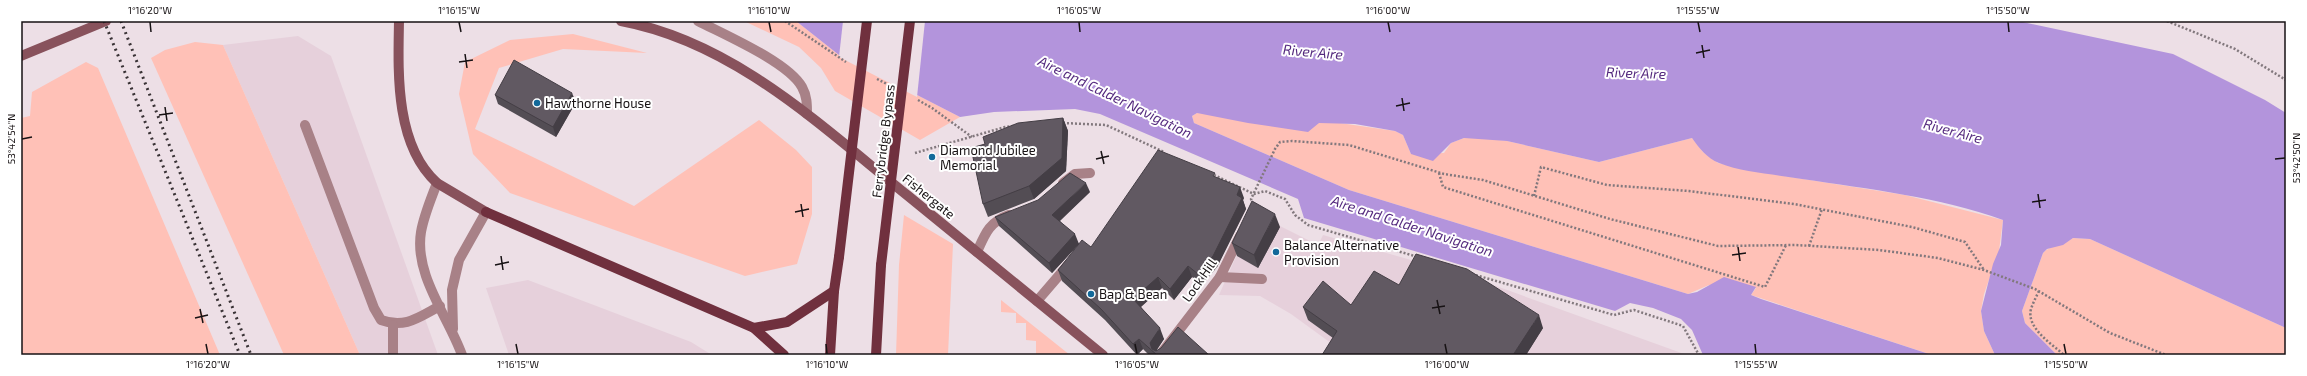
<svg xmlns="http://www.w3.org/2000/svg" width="2307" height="376" viewBox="0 0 2307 376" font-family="'Exo 2',sans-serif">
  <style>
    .built { fill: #e6d0db }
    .green { fill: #ffc1b7 }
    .water { fill: #b394dc }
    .pier { fill: #eddfe6 }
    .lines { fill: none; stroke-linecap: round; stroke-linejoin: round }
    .path { stroke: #82787d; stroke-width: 2.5; stroke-dasharray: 2 2; stroke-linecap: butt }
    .service { stroke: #a88187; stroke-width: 10 }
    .tertiary { stroke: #a88187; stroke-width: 10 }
    .secondary { stroke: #88525c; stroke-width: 10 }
    .primary { stroke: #70303e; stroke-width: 10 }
    .rail { stroke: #393235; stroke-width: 3; stroke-dasharray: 2 4; stroke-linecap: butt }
    .primary-bridge { stroke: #70303e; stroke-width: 10 }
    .wall { fill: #534d54 }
    .shaded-wall { fill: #443e45 }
    .building { fill: #615962; stroke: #443e45 }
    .ticks { fill: none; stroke: #171214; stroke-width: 1.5 }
    .poi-dot { fill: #12699a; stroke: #fff; stroke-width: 1.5 }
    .labels { text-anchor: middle; stroke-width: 4; stroke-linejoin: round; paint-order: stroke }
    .poi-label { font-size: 13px; fill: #171214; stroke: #fff; text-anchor: start }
    .street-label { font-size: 13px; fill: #171214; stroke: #fff }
    .water-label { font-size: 14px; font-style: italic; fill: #54297e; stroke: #fff }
    .neatline { fill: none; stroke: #171214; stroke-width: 1.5 }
    .ticks-label { font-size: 10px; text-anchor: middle; fill: #171214 }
  </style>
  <rect width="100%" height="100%" fill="#eddfe6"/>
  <g class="built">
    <polygon points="298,36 331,56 438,355 360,355 223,45"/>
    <polygon points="1258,215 1318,245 1323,235 1471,277 1687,355 1330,355 1335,346 1291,314 1260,296 1219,295 1235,259"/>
    <polygon points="528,280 691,342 712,355 509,355 486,288"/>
  </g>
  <g class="green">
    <polygon points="744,21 796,21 839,55 960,117 920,140 835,91 821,68 799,47"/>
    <polygon points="573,34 647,53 563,49 499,68 475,129 634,206 759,120 796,150 812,167 812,214 797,264 745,276 510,193 473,154 459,94 465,62 510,40"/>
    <polygon points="195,42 223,45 360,355 284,355 151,58 165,50"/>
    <polygon points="86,62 98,68 220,355 21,355 21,118 30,116 32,92"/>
    <polygon points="1197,113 1333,122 1395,131 1403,135 1411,154 1444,153 1451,143 1464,138 1484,138 1507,141 1599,162 1692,138 1703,152 1718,163 1753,171 1905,195 2003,220 1999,251 1984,294 1981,311 1984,331 1995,355 1932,355 1751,295 1756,288 1709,285 1688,294 1349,190 1194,123 1192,116"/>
    <polygon points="904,215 953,244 948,355 896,355 899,265"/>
    <path d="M2073,238L2090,239L2286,328V355H2057L2025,323L2022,311L2043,253C2050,245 2064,245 2073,238Z"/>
    <polygon points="1001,300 1070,355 1036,355 1036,341 1026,340 1026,323 1016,323 1016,313 1001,312"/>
  </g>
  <path class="water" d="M796,21H2018L2173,54L2265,100L2286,113V328L2090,239L2073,238L2063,245L2047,249L2043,253L2022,311L2025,323L2057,355H1995L1984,331L1981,311L1993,264L2001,245L2003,220C1939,197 1869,189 1802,179C1775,174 1744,173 1719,163C1707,158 1699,148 1692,138L1599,162L1507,141L1464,138L1451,143L1433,161L1411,154L1403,135L1395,131L1355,124L1319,123L1308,132L1248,123L1197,113L1192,116L1194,123L1349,190L1688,294L1697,292L1724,277L1756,287L1751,295L1761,299L1932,355H1703L1692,330L1681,319L1653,308L1630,303L1615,311L1304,218L1298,199L1100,114L1075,109L994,112L960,117L839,55Z"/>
  <polygon class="pier" points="843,21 925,21 917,97 839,57"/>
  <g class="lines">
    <g class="path">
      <polyline points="785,21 846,62"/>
      <polyline points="2167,21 2235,49 2286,80"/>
      <polyline points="877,79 887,84"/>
      <polyline points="918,100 932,108 972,137"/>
      <polyline points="1063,123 1106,125 1164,152"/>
      <polyline points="915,153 1005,127 1014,126"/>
      <polyline points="1439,173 1443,187 1765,287 1786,245"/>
      <polyline points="1214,175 1254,194 1265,191 1285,199 1295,215 1308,225 1418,257"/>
      <polyline points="1534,196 1541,167 1607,185 1689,191 1794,204 1912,227 1965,242 1984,270"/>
      <polyline points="1253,204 1251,199 1275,149 1280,142 1292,141 1349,145 1444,174 1483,180 1610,219 1718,246 1796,245 1879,250 1938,258 1984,270 2035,289 2110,333 2166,355"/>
      <polyline points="1809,246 1822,209"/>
      <polyline points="1472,274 1614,315 1634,310 1683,326 1699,355"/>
      <path d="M2039,291C2036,297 2033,303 2031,309C2026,328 2052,344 2064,355"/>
    </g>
    <g class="service">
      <path d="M698,21C725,35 788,62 802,87C807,96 807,104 807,114"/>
      <path d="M305,125L374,308L381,320C405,329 419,317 440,306"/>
      <polyline points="1063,183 1075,174 1090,173"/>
      <path d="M977,252C985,234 989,222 1009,215"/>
      <polyline points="1220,277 1262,279"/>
      <polyline points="1037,301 1068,265"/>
      <polyline points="393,355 393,325"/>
      <polyline points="1160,355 1220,277 1240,236"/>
    </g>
    <g class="tertiary">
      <path d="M437,183C431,199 424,215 421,232C414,275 448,316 462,355"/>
      <polyline points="453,329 452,290 459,260 486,212"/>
    </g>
    <g class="secondary">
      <path d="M399,21C398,73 395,145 437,183L486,212"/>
      <path d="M621,21C734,42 821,126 907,195C972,248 1038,302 1103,355"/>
      <polyline points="21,56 106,21"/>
    </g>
    <g class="primary">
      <polyline points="486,212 754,328 784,355"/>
      <polyline points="754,328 787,322 834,291"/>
      <polyline points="830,355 834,291 839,257"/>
      <polyline points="876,355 881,265"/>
    </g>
    <g class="rail">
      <polyline points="104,21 240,355"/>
      <polyline points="121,21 251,355"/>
    </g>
    <g class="primary-bridge">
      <polyline points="839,257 867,21"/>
      <polyline points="881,265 910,21"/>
    </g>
  </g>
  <g class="wall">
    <polygon points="495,95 576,102 556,137 498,104"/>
    <polygon points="1063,118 1068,131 1066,171 1034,199 988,217 983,204 985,144"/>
    <polygon points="1090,192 1060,221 1079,244 1052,273 999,226 995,217"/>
    <polygon points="1244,198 1243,200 1246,209 1217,267 1202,285 1192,277 1174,300 1162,288 1141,307 1164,339 1156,350 1209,355 1149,355 1143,349 1137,355 1105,320 1062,281 1058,270 1091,247"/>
    <polygon points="1280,227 1258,268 1237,256 1232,243"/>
    <polygon points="1399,285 1543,328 1526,355 1322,355 1333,338 1308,320 1303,307 1351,305"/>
  </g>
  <g class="shaded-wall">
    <polygon points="572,93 576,102 556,137 553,127"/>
    <polygon points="1063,118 1068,131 1066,171 1034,199 1029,186"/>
    <polygon points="1086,183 1090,192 1056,224 1052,215"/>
    <polygon points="1240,187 1244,198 1243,200 1246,209 1217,267 1202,285 1198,274"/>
    <polygon points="1275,214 1280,227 1258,268 1254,255"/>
    <polygon points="1075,234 1079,244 1052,273 1049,263"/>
    <polygon points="1188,266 1192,277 1174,300 1170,289"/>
    <polygon points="1158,277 1162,288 1137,310 1133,299"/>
    <polygon points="1539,315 1543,328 1526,355 1513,355"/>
    <polygon points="1160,328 1164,339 1155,353 1152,351 1150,343"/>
    <polygon points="1139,339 1143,349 1137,355 1133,344"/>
  </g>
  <g class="building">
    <polygon points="514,60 572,93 553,127 495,95"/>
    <polygon points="1063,118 1062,158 1029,186 983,204 971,148 985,144 983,137 1018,123"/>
    <polygon points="1158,150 1215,173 1213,176 1240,187 1237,195 1242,198 1213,256 1198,274 1188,266 1170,289 1158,277 1133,299 1160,328 1150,343 1152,349 1156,351 1161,348 1178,327 1209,355 1157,355 1139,339 1133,344 1101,309 1058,270 1082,240 1091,247"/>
    <polygon points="1070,173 1086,183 1052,215 1075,234 1049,263 995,217 1038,200"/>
    <polygon points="1252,201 1275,214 1254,255 1232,243"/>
    <polygon points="1416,254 1467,269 1539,315 1513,355 1322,355 1337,331 1303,307 1323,281 1351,305 1374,271 1399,285"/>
  </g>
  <path class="ticks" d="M150,22L151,32M459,22L461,32M769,22L771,32M1079,22L1080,32M1388,22L1390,32M1698,22L1700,32M2008,22L2009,32M1702,45L1704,58M1696,53L1710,50M465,54L467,68M459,62L473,60M1402,98L1404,111M1396,106L1410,103M165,107L167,121M159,115L173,113M22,139L32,137M1101,151L1104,164M1096,159L1109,156M2275,159L2285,158M2038,194L2040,208M2032,202L2046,200M801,204L803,217M795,212L809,209M1738,247L1740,261M1732,255L1746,253M501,256L503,270M495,265L509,262M1437,300L1440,314M1432,308L1445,306M200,309L203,323M195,318L208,315M206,344L208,354M516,344L518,354M826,344L827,354M1135,344L1137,354M1445,344L1447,354M1755,344L1756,354M2064,344L2066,354"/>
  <g class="poi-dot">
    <circle cx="537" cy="103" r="4"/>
    <circle cx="932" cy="157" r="4"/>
    <circle cx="1276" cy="252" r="4"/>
    <circle cx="1091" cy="294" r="4"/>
  </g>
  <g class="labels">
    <g class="poi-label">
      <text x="545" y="108">Hawthorne House</text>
      <text x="940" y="155">Diamond Jubilee<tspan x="940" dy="15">Memorial</tspan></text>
      <text x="1284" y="250">Balance Alternative<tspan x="1284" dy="15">Provision</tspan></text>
      <text x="1099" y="299">Bap &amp; Bean</text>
    </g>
    <g class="street-label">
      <text transform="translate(883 141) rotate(-83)" y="5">Ferrybridge Bypass</text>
      <text transform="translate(929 196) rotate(39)" y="5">Fishergate</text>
      <text transform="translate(1199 280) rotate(-55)" y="5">Lock Hill</text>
    </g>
    <g class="water-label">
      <text transform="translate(1313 52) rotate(5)" y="5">River Aire</text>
      <text transform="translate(1636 73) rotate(2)" y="5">River Aire</text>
      <text transform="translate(1115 97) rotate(26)" y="5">Aire and Calder Navigation</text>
      <text transform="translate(1953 131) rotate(15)" y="5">River Aire</text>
      <text transform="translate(1412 226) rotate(18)" y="5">Aire and Calder Navigation</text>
    </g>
  </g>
  <rect width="2307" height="376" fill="none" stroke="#ffffff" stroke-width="44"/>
  <rect x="22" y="22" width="2263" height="332" class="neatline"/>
  <g class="ticks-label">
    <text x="150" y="14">1°16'20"W</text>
    <text x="459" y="14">1°16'15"W</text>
    <text x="769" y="14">1°16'10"W</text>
    <text x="1079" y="14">1°16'05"W</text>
    <text x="1388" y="14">1°16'00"W</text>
    <text x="1698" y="14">1°15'55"W</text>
    <text x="2008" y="14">1°15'50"W</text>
    <text transform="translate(11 139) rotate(-90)" y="4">53°42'54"N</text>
    <text transform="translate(2296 158) rotate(-90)" y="4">53°42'50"N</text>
    <text x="208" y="368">1°16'20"W</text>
    <text x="518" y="368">1°16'15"W</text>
    <text x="827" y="368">1°16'10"W</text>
    <text x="1137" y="368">1°16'05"W</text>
    <text x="1447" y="368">1°16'00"W</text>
    <text x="1756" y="368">1°15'55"W</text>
    <text x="2066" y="368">1°15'50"W</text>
  </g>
</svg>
